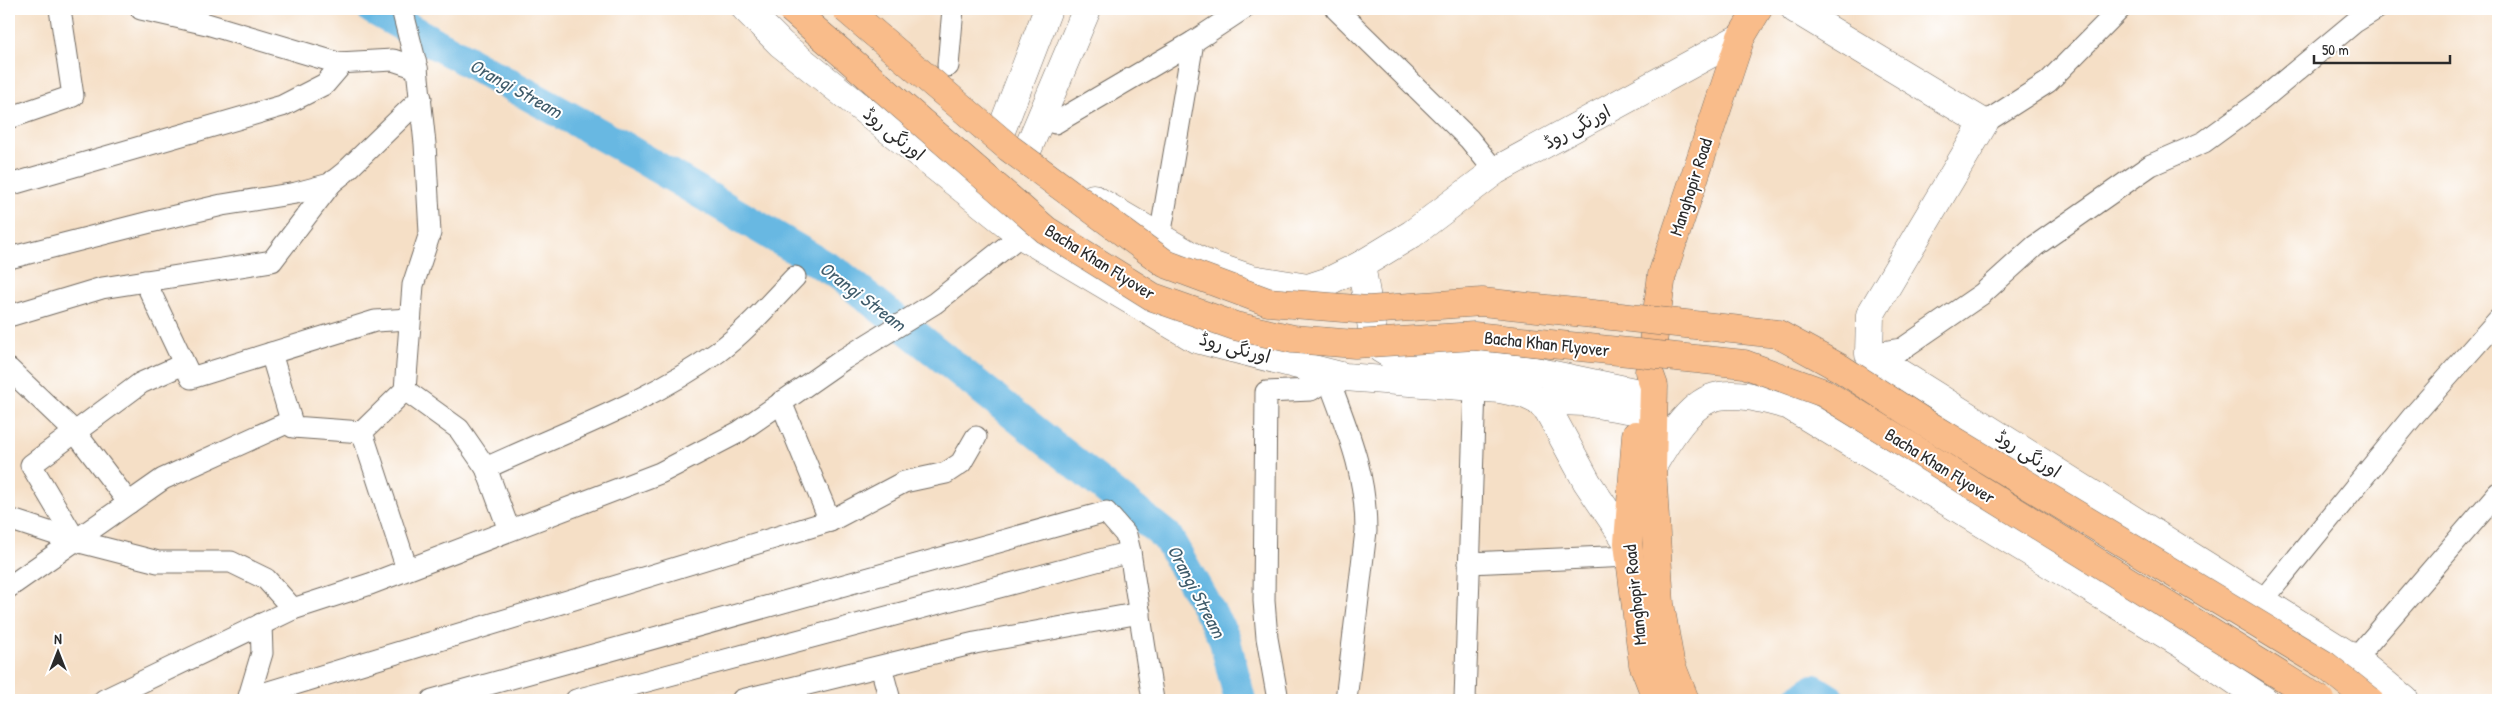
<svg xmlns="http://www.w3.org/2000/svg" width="2507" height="709" viewBox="0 0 2507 709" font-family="'Patrick Hand','Playpen Sans Arabic',sans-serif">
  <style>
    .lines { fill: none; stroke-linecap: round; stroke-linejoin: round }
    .river { stroke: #68b8e2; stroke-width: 32 }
    .minor-casing { stroke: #726a61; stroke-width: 23 }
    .tertiary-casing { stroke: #726a61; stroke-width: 29 }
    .primary-casing { stroke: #726a61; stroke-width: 29 }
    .minor { stroke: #fff; stroke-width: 21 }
    .tertiary { stroke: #fff; stroke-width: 28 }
    .primary { stroke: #f9bc8a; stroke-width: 28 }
    .primary-bridge-casing { stroke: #726a61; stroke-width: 29; stroke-linecap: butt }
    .primary-bridge { stroke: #f9bc8a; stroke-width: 28 }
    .labels { text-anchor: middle; stroke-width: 4; stroke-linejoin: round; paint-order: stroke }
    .street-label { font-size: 18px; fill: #2b2b2b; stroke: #fff }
    .water-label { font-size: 19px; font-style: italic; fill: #405c6b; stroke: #fff }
  </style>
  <rect width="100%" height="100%" fill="#fff"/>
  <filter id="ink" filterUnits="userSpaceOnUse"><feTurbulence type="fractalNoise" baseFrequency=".02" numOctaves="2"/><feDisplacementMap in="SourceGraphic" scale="10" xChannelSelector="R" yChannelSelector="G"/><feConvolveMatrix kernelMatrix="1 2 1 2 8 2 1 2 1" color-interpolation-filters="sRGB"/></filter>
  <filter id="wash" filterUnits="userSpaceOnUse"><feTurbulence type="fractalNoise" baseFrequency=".0096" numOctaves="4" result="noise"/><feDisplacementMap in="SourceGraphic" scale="20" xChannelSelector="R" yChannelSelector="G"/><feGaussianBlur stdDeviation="1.12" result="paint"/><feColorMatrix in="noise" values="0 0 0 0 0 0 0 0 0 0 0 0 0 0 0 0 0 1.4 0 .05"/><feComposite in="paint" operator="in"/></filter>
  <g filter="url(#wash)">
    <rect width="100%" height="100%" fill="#f5dfc6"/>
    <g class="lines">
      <g class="river">
        <polyline points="373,9 621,146 840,275 1167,537 1224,637 1240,700"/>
        <polyline points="1799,700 1814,690 1830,700"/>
      </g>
    </g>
  </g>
  <g filter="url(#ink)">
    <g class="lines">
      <defs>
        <g id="minor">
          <polyline points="141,9 207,24 338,63 393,60 417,68"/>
          <polyline points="402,9 417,68 425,144 430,233 413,285 405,390 362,432 407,569"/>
          <polyline points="1336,9 1469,139 1495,171"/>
          <polyline points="948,66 953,9"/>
          <polyline points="9,118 73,96 60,9"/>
          <polyline points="1042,119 1055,123 1193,42 1243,9"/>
          <polyline points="1984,123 2048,82 2120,9"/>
          <polyline points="9,185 282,106 325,84 343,63"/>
          <polyline points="1162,225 1193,42"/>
          <polyline points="9,258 150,222 222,205 296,193 330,184 345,172 421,98"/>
          <polyline points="145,281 191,378 375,321 410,319"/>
          <polyline points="9,316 102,288 272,261 333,181"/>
          <polyline points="271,353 293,427 362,432"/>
          <polyline points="1869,354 1902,349 1982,294 2035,246 2151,165 2204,142 2259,102 2355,22 2376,9"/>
          <polyline points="9,369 75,432 129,503"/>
          <path d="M1328,378C1348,432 1366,472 1366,531L1346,700"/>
          <polyline points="405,390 459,429 486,468 509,530"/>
          <polyline points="781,402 830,521"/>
          <path d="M486,468C564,432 648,403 718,352C746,331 770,303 795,277"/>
          <polyline points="9,519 76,541 158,562 231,562 266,579 293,609 370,584 660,473 739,432 844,359 935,303 1021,235"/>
          <polyline points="76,541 31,465 141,383 184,364"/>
          <polyline points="1469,563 1630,556"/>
          <polyline points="9,587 163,479 291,421"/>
          <polyline points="2262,601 2414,415 2498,320"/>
          <polyline points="2355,659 2498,493"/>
          <polyline points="881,667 890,700"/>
          <polyline points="249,698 830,521 904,482 946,473 961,463 976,437"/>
          <polyline points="104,700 293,609"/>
          <polyline points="248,700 262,653 261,624"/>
          <polyline points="432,700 1106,512 1126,535 1130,552 1153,700"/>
          <polyline points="576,700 1130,552"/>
          <polyline points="742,700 975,643 1140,613"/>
          <polyline points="1278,700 1267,638 1264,601 1266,392 1311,390 1335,374"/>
          <polyline points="1465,700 1475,387"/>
        </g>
        <g id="tertiary">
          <polyline points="746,9 781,44 1021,235 1196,339 1345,377 1500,389 1524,394 1537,400 1548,410 1587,482 1628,543"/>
          <polyline points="1795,9 1984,123 1870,315 1869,354 2355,659 2405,700"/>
          <polyline points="1001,131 1048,9"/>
          <polyline points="1027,151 1087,9"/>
          <polyline points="1093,198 1202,262 1252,279 1308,288 1329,281 1361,265 1412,234 1495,171 1741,37"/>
          <polyline points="1361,265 1374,339 1381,349 1391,355 1535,371 1653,396"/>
          <polyline points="1537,400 1584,402 1639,411"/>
          <path d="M1652,467C1666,444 1689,401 1719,396C1741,392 1766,400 1788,405L2180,643L2264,700"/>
        </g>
        <g id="primary">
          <polyline points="1636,435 1628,543 1643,664 1657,700"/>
          <polyline points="1685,700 1670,662 1660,604 1652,467 1654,386 1649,372 1662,275 1741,37 1758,9"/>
        </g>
      </defs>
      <use href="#minor" class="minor-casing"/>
      <use href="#tertiary" class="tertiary-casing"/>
      <use href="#primary" class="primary-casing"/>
      <use href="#minor" class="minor"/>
      <use href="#tertiary" class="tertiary"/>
      <use href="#primary" class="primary"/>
      <defs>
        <g id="primary-bridge">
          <polyline points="791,9 1046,230 1153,297 1235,326 1293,339 1355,344 1474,336 1744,364 1824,393 2320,700"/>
          <polyline points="846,9 1009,148 1166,264 1268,302 1368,310 1482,302 1778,334 1840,368 1922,421 2325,665 2369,700"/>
        </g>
      </defs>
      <use href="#primary-bridge" class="primary-bridge-casing"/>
      <use href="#primary-bridge" class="primary-bridge"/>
    </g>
  </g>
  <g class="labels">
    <g class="street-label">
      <text transform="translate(1577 127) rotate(-28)" y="6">اورنگی روڈ</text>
      <text transform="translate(894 134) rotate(39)" y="6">اورنگی روڈ</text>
      <text transform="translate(1691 187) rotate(-72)" y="6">Manghopir Road</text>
      <text transform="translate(1100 262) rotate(32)" y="6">Bacha Khan Flyover</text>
      <text transform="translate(1547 344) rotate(6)" y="6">Bacha Khan Flyover</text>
      <text transform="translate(1235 348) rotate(15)" y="6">اورنگی روڈ</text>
      <text transform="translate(2028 454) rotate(32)" y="6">اورنگی روڈ</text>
      <text transform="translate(1940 466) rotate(32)" y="6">Bacha Khan Flyover</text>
      <text transform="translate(1635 595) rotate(-96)" y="6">Manghopir Road</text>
    </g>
    <g class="water-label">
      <text transform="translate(516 88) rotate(29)" y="7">Orangi Stream</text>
      <text transform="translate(863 296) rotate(37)" y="7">Orangi Stream</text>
      <text transform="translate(1197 591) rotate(62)" y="7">Orangi Stream</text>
    </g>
  </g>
  <rect width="2507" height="709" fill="none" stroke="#fff" stroke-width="30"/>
  <g transform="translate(58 652)" stroke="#ffffff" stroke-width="4" paint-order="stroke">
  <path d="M0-4L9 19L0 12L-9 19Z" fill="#2b2b2b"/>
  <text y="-8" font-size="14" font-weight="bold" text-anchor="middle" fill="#2b2b2b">N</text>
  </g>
  <path d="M2314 55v8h136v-8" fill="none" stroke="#2b2b2b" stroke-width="2.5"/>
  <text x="2322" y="55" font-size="15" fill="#2b2b2b" stroke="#ffffff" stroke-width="4" paint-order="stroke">50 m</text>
</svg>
